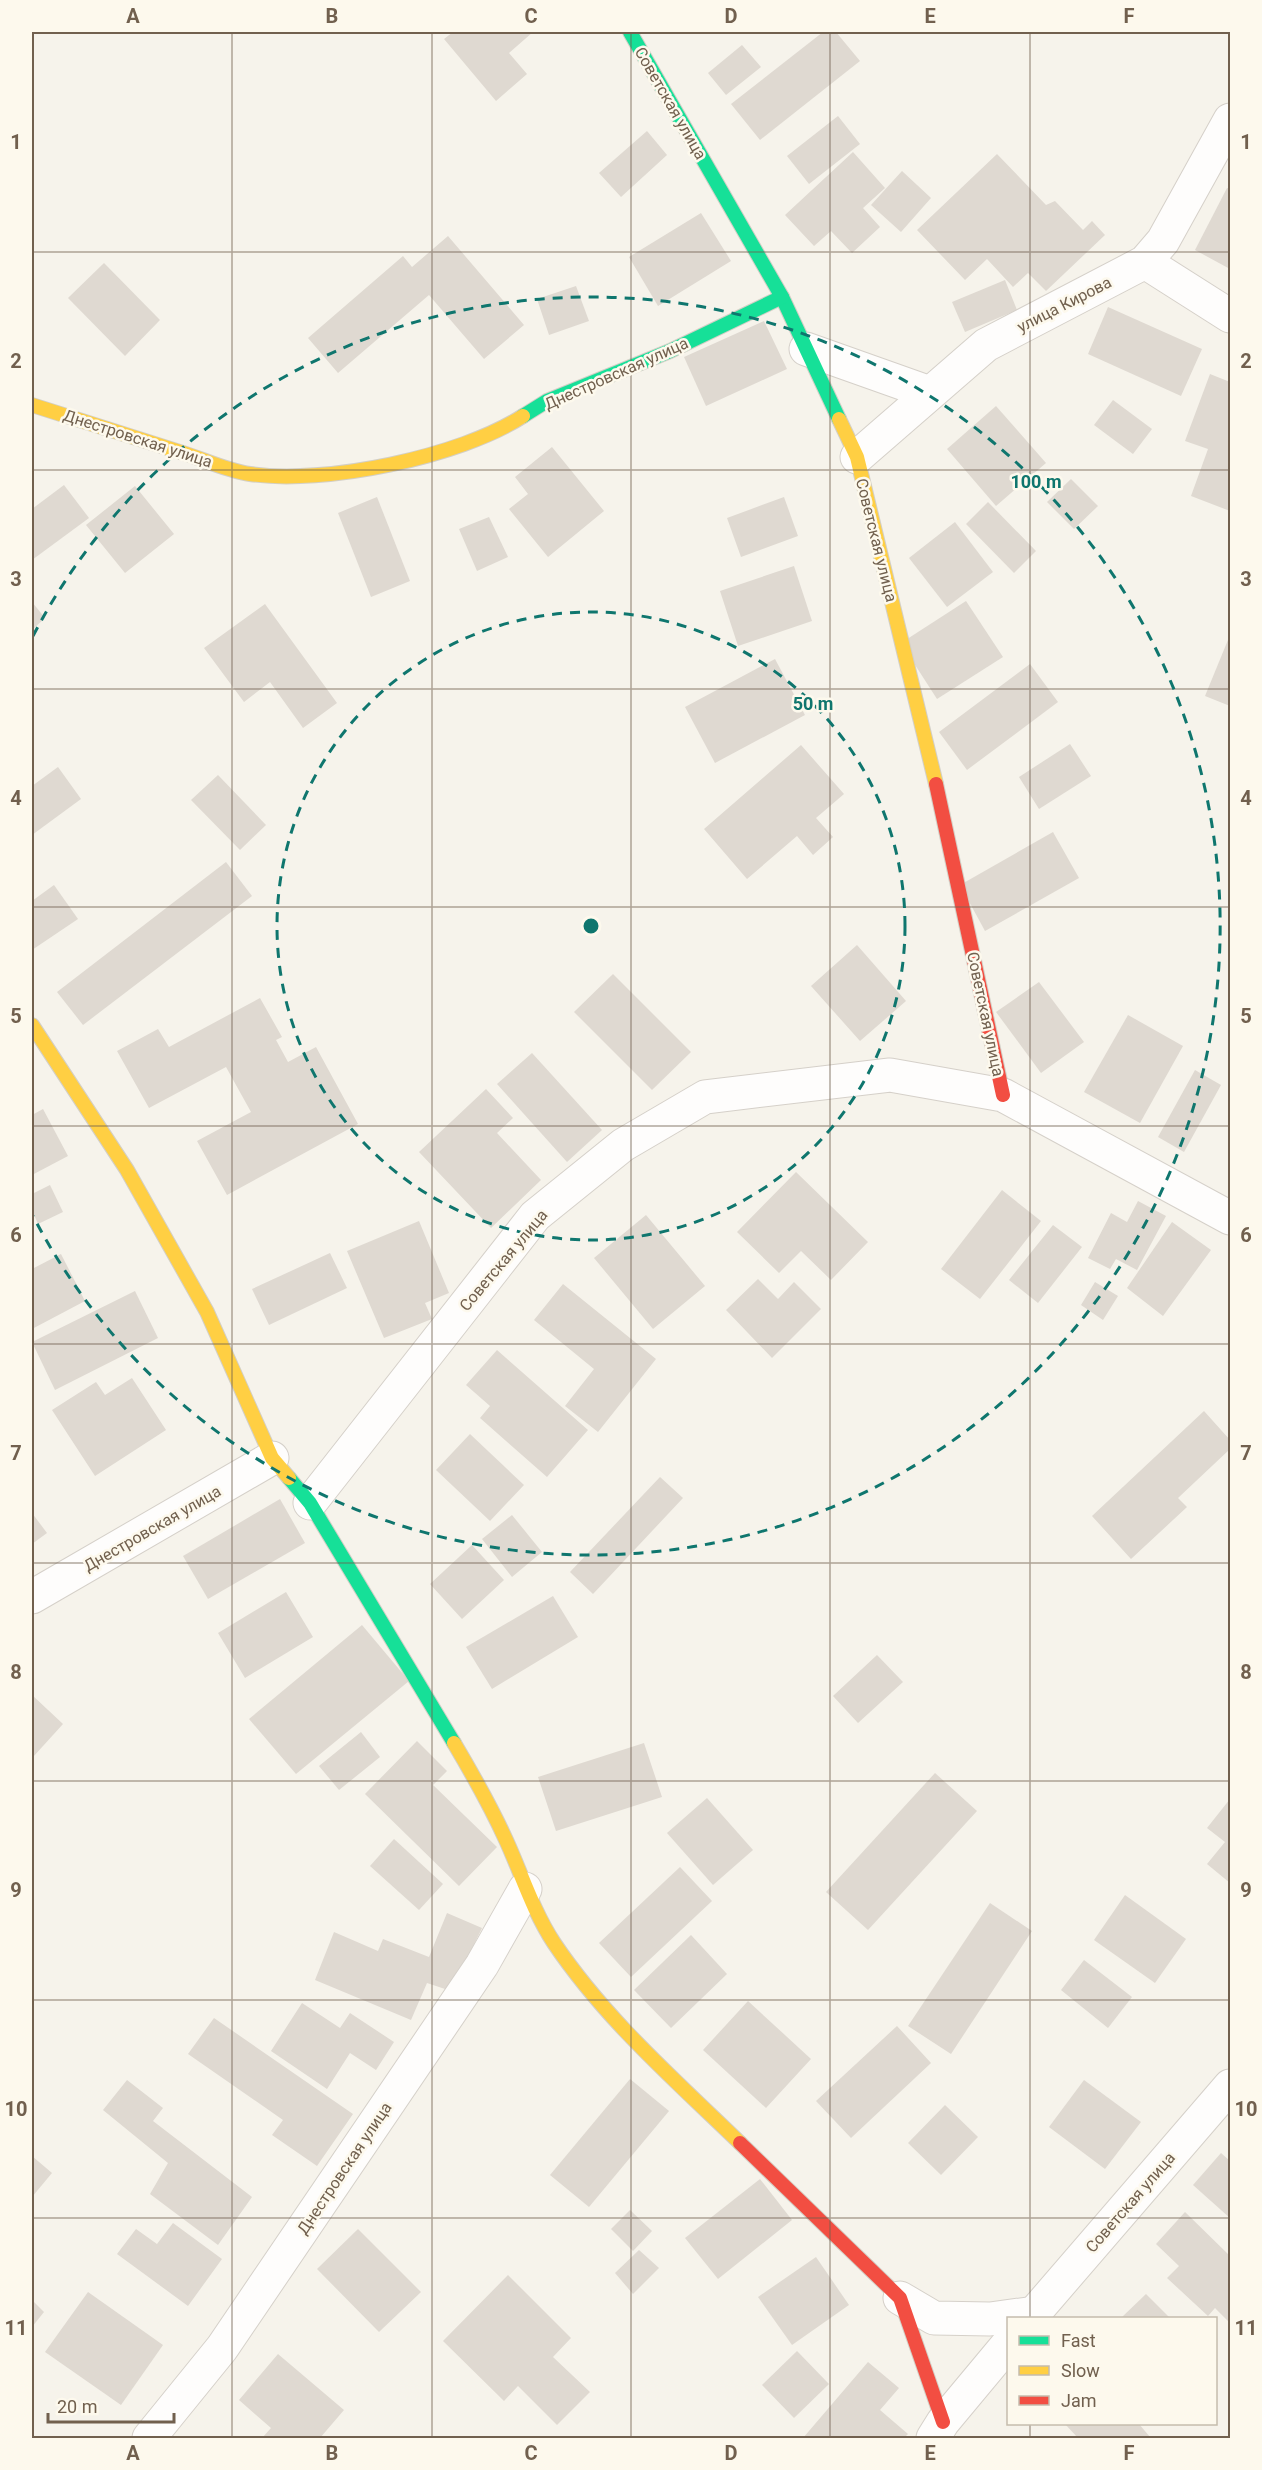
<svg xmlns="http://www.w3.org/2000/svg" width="1262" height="2470" viewBox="0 0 1262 2470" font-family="Roboto,sans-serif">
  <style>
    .building { fill: #dfd9d1 }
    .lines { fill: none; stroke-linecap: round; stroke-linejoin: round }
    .street-casing { stroke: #d5d0c9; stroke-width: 35 }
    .fast-casing { stroke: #d3cfc6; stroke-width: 16 }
    .slow-casing { stroke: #d3cfc6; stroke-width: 16 }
    .jam-casing { stroke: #d3cfc6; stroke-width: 16 }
    .street { stroke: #fefdfc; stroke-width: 33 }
    .fast { stroke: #16e098; stroke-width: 14 }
    .slow { stroke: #ffcf43; stroke-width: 14 }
    .jam { stroke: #f24e42; stroke-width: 14 }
    .grid { fill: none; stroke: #71604e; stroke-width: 1.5; stroke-opacity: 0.55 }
    .ring { fill: none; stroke: #0f766e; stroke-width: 3; stroke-dasharray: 10 8 }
    .labels { text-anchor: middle; stroke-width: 5; stroke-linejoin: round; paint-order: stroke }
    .street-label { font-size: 16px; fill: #71604e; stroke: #fdf9ed }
    .centre { fill: #0f766e; stroke: #fdf9ed; stroke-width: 3 }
    .ring-label { font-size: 18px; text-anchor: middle; font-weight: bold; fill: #0f766e; stroke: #fdf9ed; stroke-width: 5; stroke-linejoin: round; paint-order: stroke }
    .neatline { fill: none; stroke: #71604e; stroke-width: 2 }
    .grid-label { font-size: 20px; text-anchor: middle; font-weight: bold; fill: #71604e }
  </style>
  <rect width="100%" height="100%" fill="#f6f3eb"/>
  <g class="building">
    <polygon points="453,32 533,32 509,53 527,74 496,101 444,39"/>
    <polygon points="823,32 836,32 860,61 760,140 731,104"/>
    <polygon points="742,45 761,67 726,95 708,73"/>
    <polygon points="838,116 860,144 809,184 787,156"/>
    <polygon points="647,131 667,155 621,197 599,173"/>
    <polygon points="853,152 885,188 863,208 880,227 852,253 831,231 814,246 785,215"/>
    <polygon points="997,154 1046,205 1055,201 1083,230 1092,221 1105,235 1046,291 1028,273 1013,287 987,259 965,280 917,230"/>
    <polygon points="902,171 931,198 901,232 871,205"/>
    <polygon points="1227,188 1230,189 1230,269 1195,250"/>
    <polygon points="701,213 731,261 658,306 629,257"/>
    <polygon points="448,236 524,325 484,359 429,295 338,373 308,338 403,256 412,267"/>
    <polygon points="104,263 160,320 125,356 68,298"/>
    <polygon points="1005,280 1017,310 965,332 952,302"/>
    <polygon points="576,286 589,321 549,335 537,299"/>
    <polygon points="1108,307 1202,349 1181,396 1088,354"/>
    <polygon points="764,321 787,369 706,406 684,357"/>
    <polygon points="1210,374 1230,382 1230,511 1191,496 1208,449 1185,441"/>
    <polygon points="1113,400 1152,429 1133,454 1094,425"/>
    <polygon points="996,406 1046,463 996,506 947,449"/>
    <polygon points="552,447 604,511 548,557 509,509 528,494 515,477"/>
    <polygon points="1071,479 1098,506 1074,529 1047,502"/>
    <polygon points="64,485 89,518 32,560 32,509"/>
    <polygon points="135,486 174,534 125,573 86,525"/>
    <polygon points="377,497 410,581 371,597 338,513"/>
    <polygon points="784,497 798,536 741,557 727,518"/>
    <polygon points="988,502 1036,551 1014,573 966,524"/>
    <polygon points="489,517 508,557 477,571 459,529"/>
    <polygon points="955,522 993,572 947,607 909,558"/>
    <polygon points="794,566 812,621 738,646 720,591"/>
    <polygon points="966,601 1003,657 937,699 901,643"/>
    <polygon points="32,602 45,618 32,630"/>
    <polygon points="265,604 337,703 303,728 270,682 244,702 204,648"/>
    <polygon points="1230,635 1230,706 1205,696"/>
    <polygon points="775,659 805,715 715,763 685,707"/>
    <polygon points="1030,664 1058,702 967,770 939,732"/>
    <polygon points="1070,744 1091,776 1039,809 1019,777"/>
    <polygon points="801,745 844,794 816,818 833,837 813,855 797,836 747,879 704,829"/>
    <polygon points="58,767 81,799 32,835 32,786"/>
    <polygon points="218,775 266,825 240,850 191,800"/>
    <polygon points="1053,832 1079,878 985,931 960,885"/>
    <polygon points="226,862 252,896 83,1025 57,992"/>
    <polygon points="54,885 78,919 32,950 32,901"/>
    <polygon points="857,945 906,1001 860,1041 811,986"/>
    <polygon points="613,974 691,1052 652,1090 574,1012"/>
    <polygon points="1039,982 1084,1042 1041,1073 996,1012"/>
    <polygon points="260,998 282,1037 276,1040 288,1062 316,1047 358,1124 227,1195 197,1141 251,1112 226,1067 149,1108 117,1051 158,1029 169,1047"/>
    <polygon points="1128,1015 1183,1046 1140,1123 1084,1092"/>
    <polygon points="532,1053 602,1130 567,1162 497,1084"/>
    <polygon points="1195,1070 1221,1085 1184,1152 1158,1137"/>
    <polygon points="486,1089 513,1118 497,1133 541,1180 491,1228 419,1152"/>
    <polygon points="43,1109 68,1156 32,1175 32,1115"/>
    <polygon points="796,1172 868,1242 831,1280 801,1251 779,1273 737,1232"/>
    <polygon points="50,1185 63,1212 38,1224 32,1210 32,1194"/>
    <polygon points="1002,1190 1041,1221 980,1299 941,1269"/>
    <polygon points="1138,1201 1166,1216 1137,1270 1116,1259 1110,1269 1088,1258 1111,1213 1127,1222"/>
    <polygon points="646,1215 705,1286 653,1329 594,1258"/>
    <polygon points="419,1221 449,1293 425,1303 432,1319 384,1338 347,1251"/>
    <polygon points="1172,1222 1211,1250 1163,1316 1127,1288"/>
    <polygon points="1053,1225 1082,1247 1038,1303 1009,1280"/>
    <polygon points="330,1253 347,1288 269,1325 252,1289"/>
    <polygon points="61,1254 85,1301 32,1329 32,1269"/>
    <polygon points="758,1279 778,1299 794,1282 821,1309 772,1358 726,1310"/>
    <polygon points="1095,1282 1118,1296 1103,1320 1081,1305"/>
    <polygon points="563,1284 656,1359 598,1432 565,1406 594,1369 534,1320"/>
    <polygon points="135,1291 158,1338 55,1390 32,1342"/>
    <polygon points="497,1350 588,1430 547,1477 480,1418 490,1406 466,1385"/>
    <polygon points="132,1378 166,1430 95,1476 52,1410 96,1382 105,1395"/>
    <polygon points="1204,1411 1230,1440 1230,1449 1178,1498 1187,1507 1131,1559 1092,1516"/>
    <polygon points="470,1434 524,1485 490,1521 436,1470"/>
    <polygon points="660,1477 683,1498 593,1594 570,1572"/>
    <polygon points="280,1499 305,1543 208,1599 183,1556"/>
    <polygon points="32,1513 47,1533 32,1544"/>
    <polygon points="512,1515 542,1552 512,1577 482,1539"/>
    <polygon points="472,1545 504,1580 462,1619 430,1584"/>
    <polygon points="286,1592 313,1637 245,1678 218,1633"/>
    <polygon points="553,1596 578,1637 492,1689 466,1647"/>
    <polygon points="362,1625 409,1681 296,1774 249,1719"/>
    <polygon points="877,1655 903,1682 858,1723 833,1696"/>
    <polygon points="32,1695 63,1724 33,1757 32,1755"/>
    <polygon points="361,1732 380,1757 339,1790 319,1766"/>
    <polygon points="417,1741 447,1771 433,1785 497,1847 459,1886 365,1794"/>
    <polygon points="644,1743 662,1797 556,1831 538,1777"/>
    <polygon points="935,1773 977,1811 868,1930 826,1892"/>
    <polygon points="707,1798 753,1850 713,1885 667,1833"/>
    <polygon points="1230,1799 1230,1883 1207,1864 1225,1842 1207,1828"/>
    <polygon points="394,1839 443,1884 419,1910 370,1866"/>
    <polygon points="680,1867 712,1901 631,1977 599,1943"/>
    <polygon points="1125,1895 1186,1939 1155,1983 1094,1940"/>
    <polygon points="990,1903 1032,1931 951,2054 908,2026"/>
    <polygon points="447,1913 482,1928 451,1991 427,1983 411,2020 315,1980 334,1932 378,1951 383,1939 429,1957"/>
    <polygon points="691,1935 727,1974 671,2028 634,1990"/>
    <polygon points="1084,1960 1132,1997 1108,2028 1061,1990"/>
    <polygon points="748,2001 811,2059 766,2108 703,2050"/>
    <polygon points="302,2003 340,2028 350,2013 394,2042 376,2070 350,2053 327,2089 271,2051"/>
    <polygon points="214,2018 353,2114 317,2166 272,2135 283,2120 188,2054"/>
    <polygon points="897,2026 931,2063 851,2138 816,2101"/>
    <polygon points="630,2079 669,2111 589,2207 550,2175"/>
    <polygon points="127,2080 163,2108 153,2121 252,2197 218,2245 150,2194 168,2163 103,2110"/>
    <polygon points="1084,2080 1141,2122 1105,2169 1049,2127"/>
    <polygon points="945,2105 978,2137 941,2175 908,2143"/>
    <polygon points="1221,2153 1230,2161 1230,2218 1193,2185"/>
    <polygon points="32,2156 52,2173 32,2197"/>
    <polygon points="760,2179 792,2220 718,2279 685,2238"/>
    <polygon points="630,2210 652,2231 633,2251 611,2229"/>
    <polygon points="1185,2212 1230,2256 1230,2323 1215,2308 1208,2316 1167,2278 1179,2266 1156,2244"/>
    <polygon points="173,2223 222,2259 188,2306 117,2254 136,2229 157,2244"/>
    <polygon points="358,2229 421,2292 379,2332 317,2269"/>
    <polygon points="639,2250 659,2268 633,2294 615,2273"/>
    <polygon points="816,2257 849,2305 792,2345 758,2297"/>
    <polygon points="508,2275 571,2338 553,2357 590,2392 557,2425 518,2386 504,2401 443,2341"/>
    <polygon points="88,2292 163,2345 121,2405 45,2352"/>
    <polygon points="1146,2294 1170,2318 1121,2318"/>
    <polygon points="32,2300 44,2312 32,2327"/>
    <polygon points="797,2351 829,2384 794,2418 762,2385"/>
    <polygon points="278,2354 344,2410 320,2438 262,2438 271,2428 239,2400"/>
    <polygon points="868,2362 899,2388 880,2410 908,2434 904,2438 803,2438"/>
    <polygon points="1065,2424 1139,2424 1150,2437 1078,2438"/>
  </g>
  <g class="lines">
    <defs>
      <g id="street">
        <polyline points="1145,262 1230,316"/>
        <polyline points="806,349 930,393"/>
        <polyline points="857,457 986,345 1145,262 1163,241 1230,120"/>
        <polyline points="310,1503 535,1216 623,1145 705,1097 890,1075 1003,1095 1230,1218"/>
        <polyline points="32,1597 272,1458"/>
        <polyline points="900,2298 934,2318 990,2319 1035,2313"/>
        <polyline points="1030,2318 1230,2086"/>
        <polyline points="149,2438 222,2348 482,1965 525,1889"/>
        <polyline points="933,2438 943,2422 1008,2344"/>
      </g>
      <g id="fast">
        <polyline points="630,32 782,297 839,419"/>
        <polyline points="523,416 547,401 670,351 782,297"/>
        <polyline points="289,1478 310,1503 454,1743"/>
      </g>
      <g id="slow">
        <path d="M32,405C81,421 131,436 180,452C203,459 227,471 250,474C324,485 460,457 523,416"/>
        <polyline points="839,419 857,457 936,784"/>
        <polyline points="32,1025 127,1170 207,1312 272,1458 289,1478"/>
        <path d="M454,1743C473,1775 491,1807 506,1840C522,1875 533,1911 554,1943C605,2019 675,2080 740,2143"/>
      </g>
      <g id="jam">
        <polyline points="936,784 1003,1095"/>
        <polyline points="740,2143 900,2298 943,2422"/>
      </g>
    </defs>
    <use href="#street" class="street-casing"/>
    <use href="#fast" class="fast-casing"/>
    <use href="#slow" class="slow-casing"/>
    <use href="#jam" class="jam-casing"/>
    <use href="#street" class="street"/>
    <use href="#fast" class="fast"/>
    <use href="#slow" class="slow"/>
    <use href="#jam" class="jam"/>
  </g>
  <path class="grid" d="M232,32V2438M432,32V2438M631,32V2438M830,32V2438M1030,32V2318M32,252H1230M32,470H1230M32,689H1230M32,907H1230M32,1126H1230M32,1344H1230M32,1563H1230M32,1781H1230M32,2000H1230M32,2218H1230M1030,2424V2438"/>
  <g class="ring">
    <circle cx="591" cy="926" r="314"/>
    <path d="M33 636A629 629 0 1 1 33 1216"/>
  </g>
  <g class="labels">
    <g class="street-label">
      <text transform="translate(671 103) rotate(60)" y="6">Советская улица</text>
      <text transform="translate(1064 304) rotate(-27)" y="6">улица Кирова</text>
      <text transform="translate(616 373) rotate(-24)" y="6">Днестровская улица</text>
      <text transform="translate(138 438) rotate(18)" y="6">Днестровская улица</text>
      <text transform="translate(877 540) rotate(76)" y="6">Советская улица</text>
      <text transform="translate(986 1014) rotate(78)" y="6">Советская улица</text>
      <text transform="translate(503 1260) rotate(-50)" y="6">Советская улица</text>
      <text transform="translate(152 1528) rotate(-30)" y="6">Днестровская улица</text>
      <text transform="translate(344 2168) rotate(-56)" y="6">Днестровская улица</text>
      <text transform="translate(1130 2202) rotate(-49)" y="6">Советская улица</text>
    </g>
  </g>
  <circle cx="591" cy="926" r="9" class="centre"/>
  <g class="ring-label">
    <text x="1036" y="488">100 m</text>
    <text x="813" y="710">50 m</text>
  </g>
  <rect width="1262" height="2470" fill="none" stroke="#fdf9ed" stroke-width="66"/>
  <rect x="1007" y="2317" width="210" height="108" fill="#fdf9ed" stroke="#c5bcad" stroke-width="1.5"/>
  <rect x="1019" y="2336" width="30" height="9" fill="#16e098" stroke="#c5bcad" stroke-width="1.5"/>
  <text x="1061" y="2347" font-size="18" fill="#71604e">Fast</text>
  <rect x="1019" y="2366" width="30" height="9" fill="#ffcf43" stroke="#c5bcad" stroke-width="1.5"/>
  <text x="1061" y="2377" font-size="18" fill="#71604e">Slow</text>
  <rect x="1019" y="2396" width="30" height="9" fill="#f24e42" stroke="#c5bcad" stroke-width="1.5"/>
  <text x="1061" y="2407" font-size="18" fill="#71604e">Jam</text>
  <path d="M48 2413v9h126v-9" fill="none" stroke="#71604e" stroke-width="3"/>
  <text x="57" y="2413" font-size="18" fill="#71604e" stroke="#fdf9ed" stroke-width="4.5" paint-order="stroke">20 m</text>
  <rect x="33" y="33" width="1196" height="2404" class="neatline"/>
  <g class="grid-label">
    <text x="133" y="23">A</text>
    <text x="332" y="23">B</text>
    <text x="531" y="23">C</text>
    <text x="731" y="23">D</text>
    <text x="930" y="23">E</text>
    <text x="1129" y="23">F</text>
    <text x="16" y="149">1</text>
    <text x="1246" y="149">1</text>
    <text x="16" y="368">2</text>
    <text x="1246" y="368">2</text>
    <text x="16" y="586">3</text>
    <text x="1246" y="586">3</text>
    <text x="16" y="805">4</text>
    <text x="1246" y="805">4</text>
    <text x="16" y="1023">5</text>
    <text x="1246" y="1023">5</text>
    <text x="16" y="1242">6</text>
    <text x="1246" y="1242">6</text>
    <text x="16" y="1460">7</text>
    <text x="1246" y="1460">7</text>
    <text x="16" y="1679">8</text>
    <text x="1246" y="1679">8</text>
    <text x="16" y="1897">9</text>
    <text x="1246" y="1897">9</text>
    <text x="16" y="2116">10</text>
    <text x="1246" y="2116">10</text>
    <text x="16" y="2335">11</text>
    <text x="1246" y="2335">11</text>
    <text x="133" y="2460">A</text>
    <text x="332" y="2460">B</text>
    <text x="531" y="2460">C</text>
    <text x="731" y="2460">D</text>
    <text x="930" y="2460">E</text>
    <text x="1129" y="2460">F</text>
  </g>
</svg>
